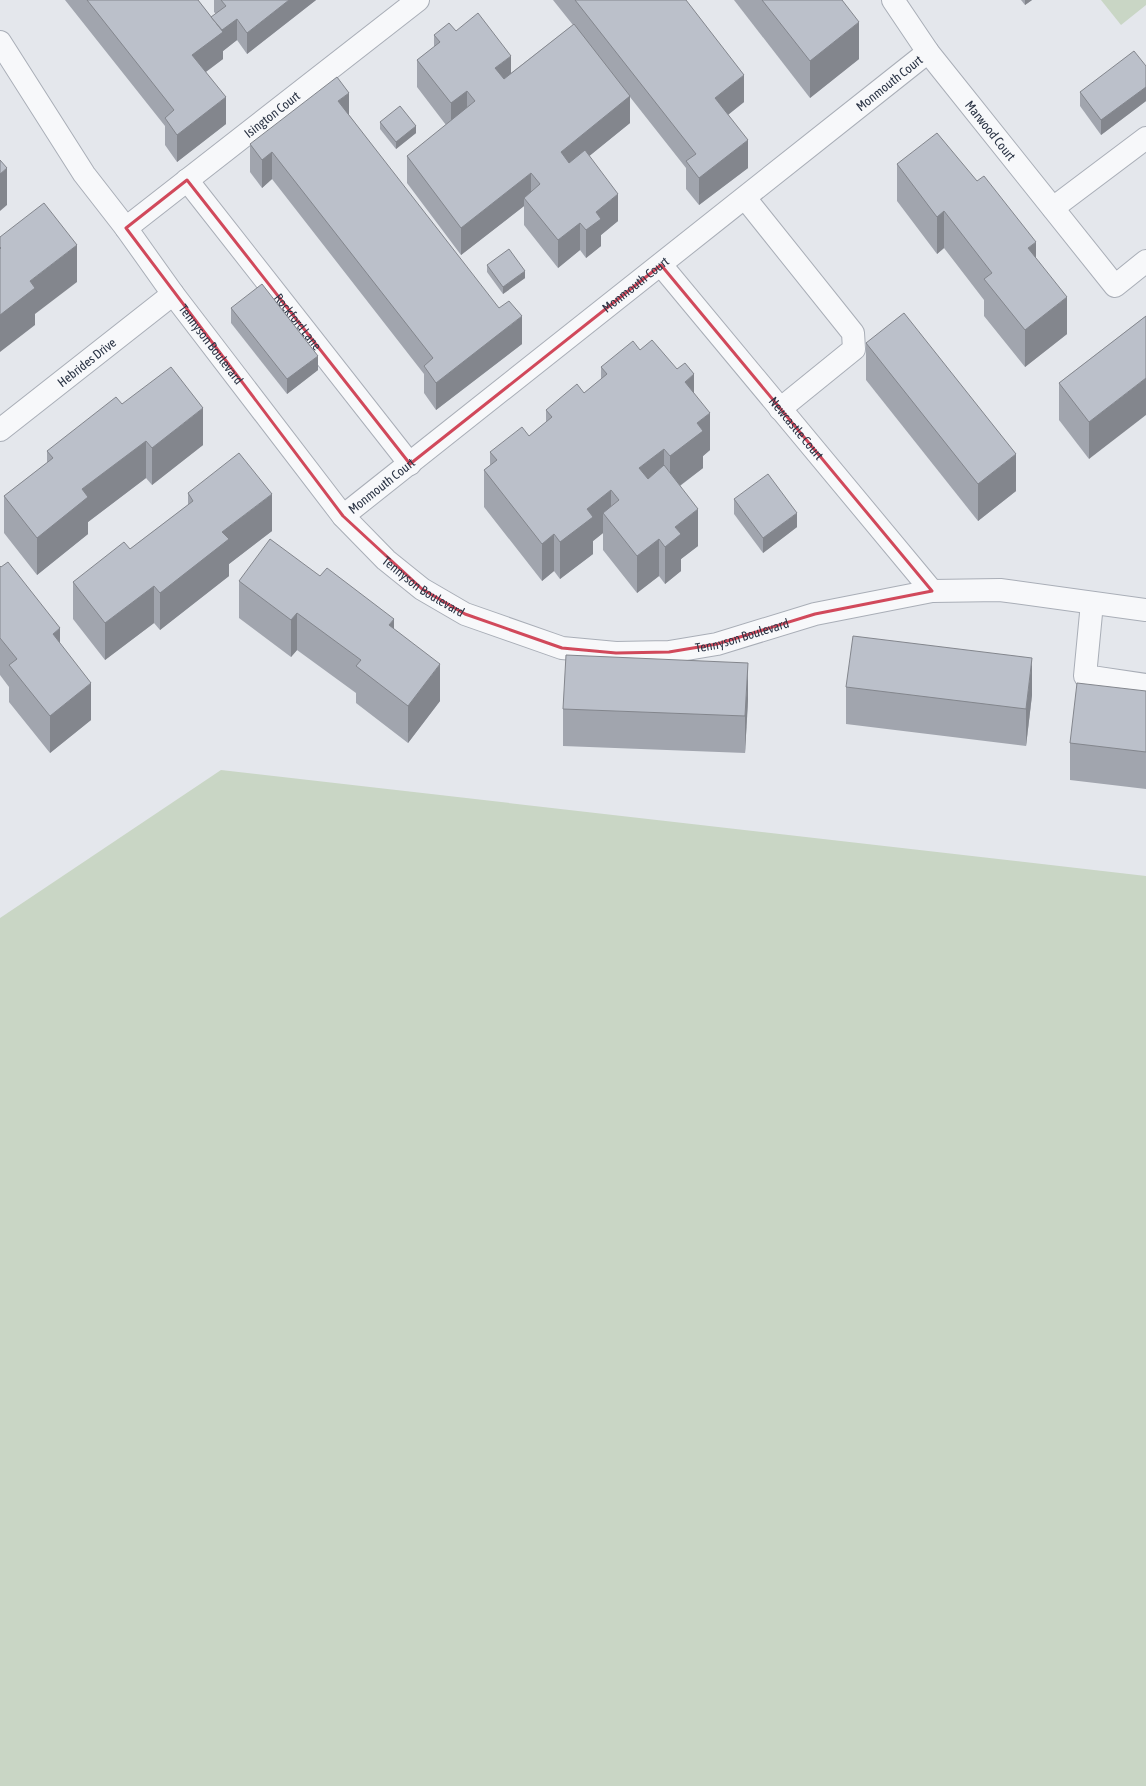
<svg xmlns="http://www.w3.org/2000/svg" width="1146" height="1786" viewBox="0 0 1146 1786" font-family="'Asap Condensed',sans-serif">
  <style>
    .green { fill: #c9d6c5 }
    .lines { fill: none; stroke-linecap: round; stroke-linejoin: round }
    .minor-casing { stroke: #a9aeb7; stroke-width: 24 }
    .minor { stroke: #f7f8fa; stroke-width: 22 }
    .wall { fill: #a1a5ae }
    .shaded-wall { fill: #83868d }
    .building { fill: #bbc0ca; stroke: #83868d }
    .marked { fill: none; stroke: #d1495b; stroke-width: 3; stroke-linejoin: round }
    .labels { text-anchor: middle; stroke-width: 3.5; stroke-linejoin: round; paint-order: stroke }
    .street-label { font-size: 13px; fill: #2b3445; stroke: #f4f6f9 }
  </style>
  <rect width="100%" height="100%" fill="#e4e7ec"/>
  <g class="green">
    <polygon points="1101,0 1146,0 1146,5 1121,25"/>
    <polygon points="221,770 1146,876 1146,1786 0,1786 0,918"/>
  </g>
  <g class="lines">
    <defs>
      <g id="minor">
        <path id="s1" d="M893,0L928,52L1115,286L1146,261"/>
        <path id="s2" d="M0,42L84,174L126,228L173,294L343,516L386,560L422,589L465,614L562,648L616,653L669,652L717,644L815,614L932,591L1000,590L1146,610"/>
        <path id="s3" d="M187,180L410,464"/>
        <polyline points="745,198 853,333 854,349 780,409"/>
        <polyline points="1053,208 1146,138"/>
        <path id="s4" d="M126,228L418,0"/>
        <path id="s5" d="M661,265L932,591"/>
        <path id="s6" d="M0,430L173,294"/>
        <path id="s7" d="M343,516L928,52"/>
        <polyline points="1092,603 1085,676 1146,685"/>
      </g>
    </defs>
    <use href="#minor" class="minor-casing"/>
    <use href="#minor" class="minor"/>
  </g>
  <g class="wall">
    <polygon points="65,0 198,0 211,17 216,14 214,12 214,0 316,0 247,54 237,40 223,51 223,59 206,72 226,124 177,162 165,145 165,126"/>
    <polygon points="553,0 686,0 744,102 728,115 748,168 699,205 686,189 686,168 630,97 630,123 589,156 618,221 601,235 601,246 586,258 580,250 558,268 524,225 524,206 461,255 407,183 407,156 446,125 417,87 417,60 434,47 434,35 456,31 511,73 573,25"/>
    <polygon points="734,0 842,0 859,59 810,98"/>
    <polygon points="1021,0 1032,0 1025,5"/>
    <polygon points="1146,66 1146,101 1101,135 1080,106 1080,92"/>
    <polygon points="349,115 522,344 436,410 424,393 424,374 272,179 262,188 250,172 250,144"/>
    <polygon points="380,122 416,133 396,149 380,129"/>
    <polygon points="897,164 1036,258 1067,334 1025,367 984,316 984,300 944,248 937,254 897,201"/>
    <polygon points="487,265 525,278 503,294 487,272"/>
    <polygon points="231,308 318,370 287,394 231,323"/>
    <polygon points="1146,316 1089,459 1059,420 1059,383"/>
    <polygon points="866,343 1016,491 978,521 866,380"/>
    <polygon points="640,350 694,393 710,450 703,456 703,468 680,486 698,546 681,559 681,571 665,584 659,576 637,593 603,550 603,533 593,541 593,554 560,579 554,571 542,581 484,507 484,470 490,465 490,452 529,436 546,422 546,410 584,393 601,379 601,367"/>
    <polygon points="122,404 203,445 152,485 146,478 88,522 88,534 37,575 4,533 4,496 47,463 47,451"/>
    <polygon points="188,493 272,531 229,564 229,576 160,630 154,623 105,660 73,619 73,582 130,549 188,505"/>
    <polygon points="734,499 797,527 763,553 734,514"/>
    <polygon points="0,566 60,644 91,720 50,753 9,702 9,687 0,675"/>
    <polygon points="239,581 394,629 440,701 408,743 356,703 356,693 297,650 291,657 239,618"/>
    <polygon points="846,687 1032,695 1026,746 846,724"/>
    <polygon points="1146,691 1146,789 1070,780 1070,743"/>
    <polygon points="748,700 745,753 563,746 563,709"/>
  </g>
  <g class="shaded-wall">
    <polygon points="289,0 316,0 247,54 247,33"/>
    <polygon points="1025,0 1032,0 1025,5"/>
    <polygon points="237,19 237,40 223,51 223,59 192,82 192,55 219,32"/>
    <polygon points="859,22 859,59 810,98 810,61"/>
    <polygon points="511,56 511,84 495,96 495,68"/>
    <polygon points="744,75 744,102 715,125 715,98"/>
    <polygon points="1146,87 1146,101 1101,135 1101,120"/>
    <polygon points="467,91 467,118 451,131 451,103"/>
    <polygon points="349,93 349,121 338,101"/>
    <polygon points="630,96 630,123 561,179 561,152"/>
    <polygon points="226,97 226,124 177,162 177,135"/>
    <polygon points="416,126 416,133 396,149 396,142"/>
    <polygon points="748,140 748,168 699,205 699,178"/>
    <polygon points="272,152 272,179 262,188 262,160"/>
    <polygon points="7,168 7,205 0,211 0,174"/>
    <polygon points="531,173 531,200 524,198 524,206 461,255 461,228"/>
    <polygon points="618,194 618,221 601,235 601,246 586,258 586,230 596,212"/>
    <polygon points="944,211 944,248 937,254 937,217"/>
    <polygon points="580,223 580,250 558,268 558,240"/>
    <polygon points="1036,242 1036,279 1028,248"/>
    <polygon points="77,245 77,282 35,314 35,325 0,352 0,315 30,281"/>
    <polygon points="525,271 525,278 503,294 503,287"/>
    <polygon points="1067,297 1067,334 1025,367 1025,330"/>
    <polygon points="522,316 522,344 436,410 436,383"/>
    <polygon points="318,356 318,370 287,394 287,379"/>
    <polygon points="694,374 694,411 685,382"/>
    <polygon points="1146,378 1146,415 1089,459 1089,422"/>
    <polygon points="203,408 203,445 152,485 152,448"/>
    <polygon points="710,413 710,450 703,456 703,468 670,493 670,456 697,423"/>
    <polygon points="146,441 146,478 88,522 88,534 37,575 37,538 82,489"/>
    <polygon points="664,449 664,486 639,505 639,468"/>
    <polygon points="1016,454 1016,491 978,521 978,484"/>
    <polygon points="611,490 611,523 603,513 603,533 593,541 593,554 560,579 560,542 587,509"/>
    <polygon points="272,494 272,531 229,564 229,576 160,630 160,593 222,532"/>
    <polygon points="698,509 698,546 681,559 681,571 665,584 665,547 675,527"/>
    <polygon points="797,513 797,527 763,553 763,538"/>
    <polygon points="554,534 554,571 542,581 542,544"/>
    <polygon points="659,539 659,576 637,593 637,556"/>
    <polygon points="154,586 154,623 105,660 105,623"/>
    <polygon points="297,613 297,650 291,657 291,620"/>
    <polygon points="394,619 394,656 389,625"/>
    <polygon points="60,628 60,665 53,634"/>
    <polygon points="1032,658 1032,695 1026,746 1026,709"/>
    <polygon points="748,663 748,700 745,753 745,716"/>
    <polygon points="440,664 440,701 408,743 408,706"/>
    <polygon points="91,683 91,720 50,753 50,716"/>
  </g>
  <g class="building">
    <polygon points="87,0 198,0 223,32 192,55 226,97 177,135 165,118 174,110"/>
    <polygon points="221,0 289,0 247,33 237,19 222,30 211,17 226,6"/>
    <polygon points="575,0 686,0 744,75 715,98 748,140 699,178 686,161 696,154"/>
    <polygon points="762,0 842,0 859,22 810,61"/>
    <polygon points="478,13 511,56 495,68 504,79 574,24 630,96 561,152 569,163 585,150 618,194 596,212 601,219 586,230 580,223 558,240 524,198 540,184 531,173 461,228 407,156 475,101 467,91 451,103 417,60 440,42 434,35 449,23 456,31"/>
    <polygon points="1134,51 1146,66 1146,87 1101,120 1080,92"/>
    <polygon points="337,77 349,93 338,101 499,308 509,301 522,316 436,383 424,366 433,358 272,152 262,160 250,144"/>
    <polygon points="400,106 416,126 396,142 380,122"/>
    <polygon points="937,133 977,181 984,176 1036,242 1028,248 1067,297 1025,330 984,279 992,273 944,211 937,217 897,164"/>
    <polygon points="0,160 7,168 0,174"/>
    <polygon points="44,203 77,245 30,281 35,288 0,315 0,249 1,248 0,247 0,237"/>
    <polygon points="509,249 525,271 503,287 487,265"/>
    <polygon points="262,284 318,356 287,379 231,308"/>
    <polygon points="904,313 1016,454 978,484 866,343"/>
    <polygon points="1146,316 1146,378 1089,422 1059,383"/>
    <polygon points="652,340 677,369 685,363 694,374 685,382 710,413 697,423 703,431 670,456 664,449 639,468 648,479 664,465 698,509 675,527 681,534 665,547 659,539 637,556 603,513 619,500 611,490 587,509 593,517 560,542 554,534 542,544 484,470 497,460 490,452 522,427 529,436 552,417 546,410 577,384 584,393 607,374 601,367 633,341 640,350"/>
    <polygon points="171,367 203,408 152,448 146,441 82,489 88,497 37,538 4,496 53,458 47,451 116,397 122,404"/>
    <polygon points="239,453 272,494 222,532 229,539 160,593 154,586 105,623 73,582 124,542 130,549 193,501 188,493"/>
    <polygon points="768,474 797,513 763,538 734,499"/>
    <polygon points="270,539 320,576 327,568 394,619 389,625 440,664 408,706 356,666 361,660 297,613 291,620 239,581"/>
    <polygon points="8,562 60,628 53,634 91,683 50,716 9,665 17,659 0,638 0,566 1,567"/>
    <polygon points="853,636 1032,658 1026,709 846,687"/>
    <polygon points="566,655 748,663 745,716 563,709"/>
    <polygon points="1077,683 1146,691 1146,752 1070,743"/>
  </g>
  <path class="marked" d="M187,180L410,464L661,265L932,591L815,614L717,644L669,652L616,653L562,648L465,614L422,589L343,516L126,228Z"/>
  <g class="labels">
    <g class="street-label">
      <text dy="5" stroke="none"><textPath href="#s7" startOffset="697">Monmouth Court</textPath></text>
      <text dy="5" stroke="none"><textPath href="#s4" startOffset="185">Isington Court</textPath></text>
      <text dy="5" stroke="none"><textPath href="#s1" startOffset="163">Marwood Court</textPath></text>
      <text dy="5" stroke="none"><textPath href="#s7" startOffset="373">Monmouth Court</textPath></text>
      <text dy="5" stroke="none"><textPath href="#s3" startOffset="180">Rockford Lane</textPath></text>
      <text dy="5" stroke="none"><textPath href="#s2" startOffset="369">Tennyson Boulevard</textPath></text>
      <text dy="5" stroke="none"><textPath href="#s6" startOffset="110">Hebrides Drive</textPath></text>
      <text dy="5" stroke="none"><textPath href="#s5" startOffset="212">Newcastle Court</textPath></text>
      <text dy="5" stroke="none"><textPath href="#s7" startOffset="49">Monmouth Court</textPath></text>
      <text dy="5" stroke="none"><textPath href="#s2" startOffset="693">Tennyson Boulevard</textPath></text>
      <text dy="5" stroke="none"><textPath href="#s2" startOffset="1028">Tennyson Boulevard</textPath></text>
    </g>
  </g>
</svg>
